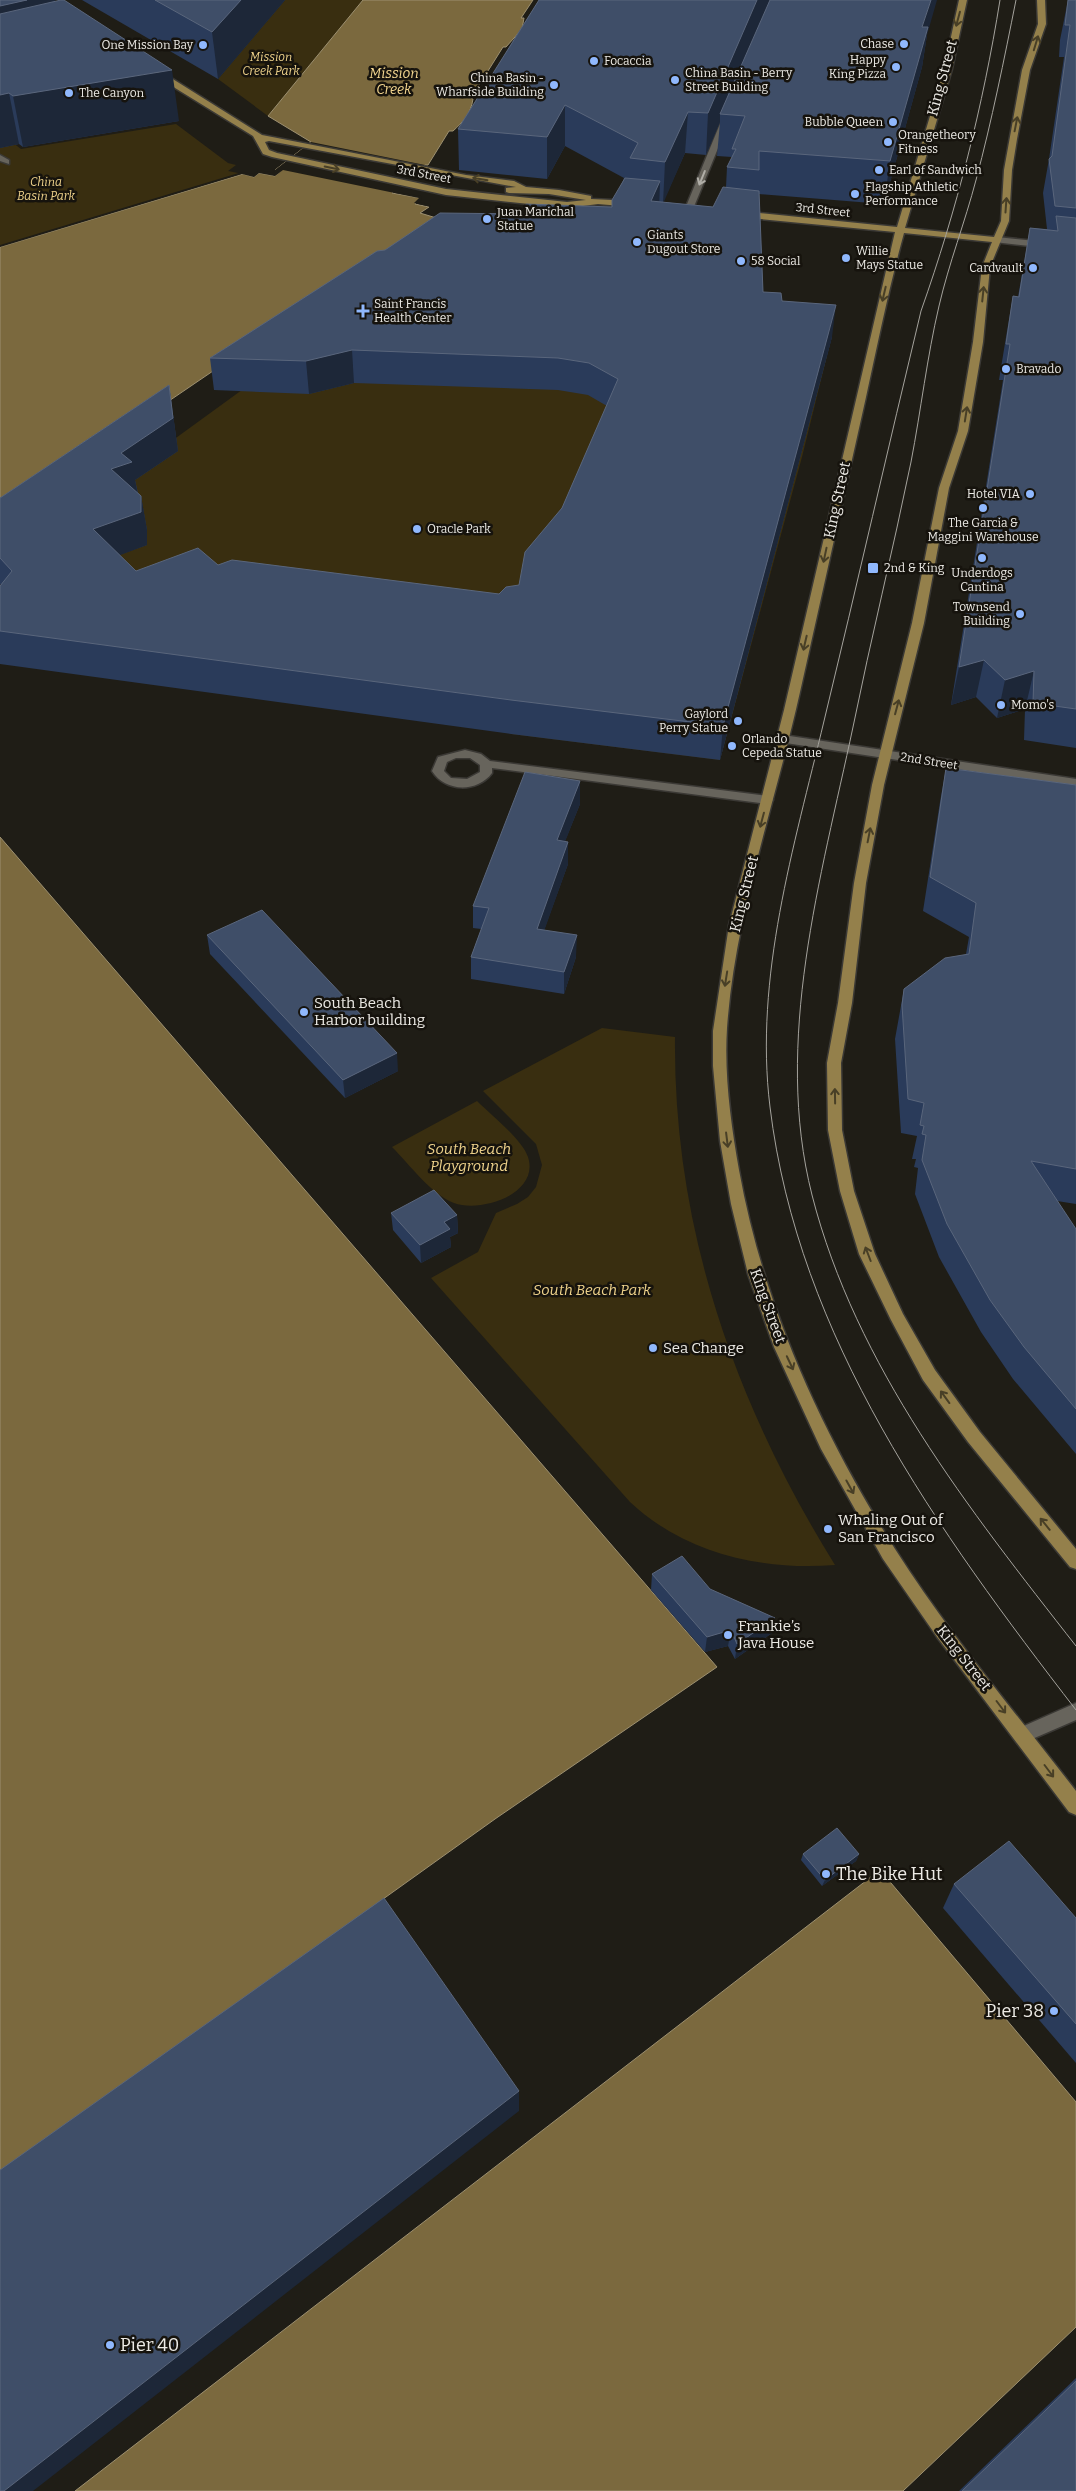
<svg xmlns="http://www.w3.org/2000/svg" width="1076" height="2491" viewBox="0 0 1076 2491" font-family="Bitter,serif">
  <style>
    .green { fill: #392e10 }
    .water { fill: #7b693e; stroke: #9d9070 }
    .pier { fill: #1f1d16 }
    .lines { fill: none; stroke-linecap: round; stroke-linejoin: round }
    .minor-casing { stroke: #3b3935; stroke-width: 3 }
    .tertiary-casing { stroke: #3b3935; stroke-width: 3 }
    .secondary-casing { stroke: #3b3935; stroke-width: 3 }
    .primary-casing { stroke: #3b3935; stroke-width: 3 }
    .minor { fill: #67645c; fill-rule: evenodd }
    .tertiary { fill: #67645c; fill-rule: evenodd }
    .secondary { fill: #67645c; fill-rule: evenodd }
    .primary { fill: #94804b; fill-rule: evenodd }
    .tram { stroke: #a5a39d; stroke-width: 1 }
    .wall { fill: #2a3b5a; fill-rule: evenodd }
    .shaded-wall { fill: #1d2738 }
    .building { fill: #3f4e68; stroke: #5a667c }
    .oneway { stroke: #483f26 }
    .oneway2 { stroke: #b0aea7 }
    .poi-dot { fill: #90b8fd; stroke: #16130d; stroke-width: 2 }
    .labels { text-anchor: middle; stroke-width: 5; stroke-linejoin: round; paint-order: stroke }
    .far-poi-label { font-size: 12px; fill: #eceae5; stroke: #16130d; text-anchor: start }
    .far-park-label { font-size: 12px; font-style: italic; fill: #edd18a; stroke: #16130d }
    .far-street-label { font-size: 12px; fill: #eceae5; stroke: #16130d }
    .far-water-label { font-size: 14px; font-style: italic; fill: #f3d68f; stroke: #16130d }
    .street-label { font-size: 15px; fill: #eceae5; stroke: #16130d }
    .poi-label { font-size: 15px; fill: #eceae5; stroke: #16130d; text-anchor: start }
    .park-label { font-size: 15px; font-style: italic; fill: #edd18a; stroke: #16130d }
    .near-poi-label { font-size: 18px; fill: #eceae5; stroke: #16130d; text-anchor: start }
  </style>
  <rect width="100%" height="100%" fill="#1f1d16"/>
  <g class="green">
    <polygon points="285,0 363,0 268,116 218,79"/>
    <polygon points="176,124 228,163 236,165 228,171 243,174 0,247 0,133 21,149"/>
    <polygon points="363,302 827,356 802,457 720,760 511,734 522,711 157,645 41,536"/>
    <path d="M602,1028L675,1037C673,1228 735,1404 835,1565C762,1571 684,1553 630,1502L431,1278L478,1252L496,1213L517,1204L528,1197L536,1187L542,1165L536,1144L483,1091Z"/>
    <path d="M477,1101C491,1115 522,1139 528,1157C540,1194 481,1213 454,1203C432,1195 409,1164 392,1147Z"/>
  </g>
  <g class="water">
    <path d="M363,0H533L521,18H524L522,29L506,47H503L471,98L473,99C471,113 463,122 453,131H449L428,165H425L392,193L420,198L415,204L429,207L420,213L443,220L235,356L0,516V247L243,174L254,177L259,173L275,176L281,171L275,170L311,142L268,116Z"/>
    <polygon points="0,837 717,1667 495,1819 0,2173"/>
    <polygon points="880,1870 1076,2102 1076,2327 903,2491 75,2491"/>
  </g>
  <polygon class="pier" points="311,142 425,165 419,169 422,170 397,192 421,196 422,199 420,202 429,204 431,207 414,203 419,198 283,170 275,176 259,173 254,177 242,174 0,247 0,245 242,172 253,174 259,170 275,173 272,169 275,170"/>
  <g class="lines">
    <defs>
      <g id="minor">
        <polygon points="726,117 730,119 693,209 686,211 685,209 722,119"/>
        <polygon points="0,155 9,160 9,164 0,161"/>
        <path d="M465,750L481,754L490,761L767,796L773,800L767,804L492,768V773C477,793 445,792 432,771L438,757ZM456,758H470L480,765V772L467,779L451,778L444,771L447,762Z"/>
      </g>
      <g id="tertiary">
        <polygon points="783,735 1076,779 1076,787 779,742 777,739"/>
        <polygon points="1076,1703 1076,1720 1023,1743 1017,1741 1014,1735 1017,1729"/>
      </g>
      <polygon id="secondary" points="997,237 1076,245 1076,251 994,242 994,238"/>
      <g id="primary">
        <path d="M959,0H967L952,69L905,228L994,237L1001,221L1004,170L1022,70L1038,24L1037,0H1045L1046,24L1030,70L1017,139L1012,170L1009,221L990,267L983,342L968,431L949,488L924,623L884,785L866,883L852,1003L841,1063L842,1130L854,1191L875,1254L903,1314L935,1370L980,1432L1076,1549V1569L1070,1567L968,1442L923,1380L891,1320L859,1254L840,1191L828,1130L827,1063L838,1003L854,883L872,785L912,623L939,488L958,431L973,342L982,267L992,242L904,233C889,287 878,342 866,397C844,495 822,594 800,692C775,804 735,914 727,1028C724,1075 731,1125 739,1170C763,1305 822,1434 895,1549C949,1634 1015,1712 1076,1791V1815L1069,1812L937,1637L883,1559L821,1449L774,1347L748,1274L731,1204L720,1141L713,1066V1031L729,925L784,710L895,232L740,217L736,214L740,211L897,227L944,69Z"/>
        <path d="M154,71H160L262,135L466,175L514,181L526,187L559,190L591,196V199L633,201L637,204L633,207L598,204L567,208L446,195L272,157L263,154L253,136L154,75ZM269,141L516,187L506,188V192L509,193L549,194L586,200L567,202L446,189L277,153L269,150L265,142Z"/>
      </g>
    </defs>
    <use href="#minor" class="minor-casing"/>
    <use href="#tertiary" class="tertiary-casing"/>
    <use href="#secondary" class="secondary-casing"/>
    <use href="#primary" class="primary-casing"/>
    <use href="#minor" class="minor"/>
    <use href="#tertiary" class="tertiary"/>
    <use href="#secondary" class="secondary"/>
    <use href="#primary" class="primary"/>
    <g class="tram">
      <path d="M1000,0C983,106 957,209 921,311C888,448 857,585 824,721C794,847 754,977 770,1107C798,1338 938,1531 1076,1710"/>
      <path d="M1016,0C1004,60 992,120 976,180C965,222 949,263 939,306C927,357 921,410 911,462C893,550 871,638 853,727C821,878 773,1041 812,1195C856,1367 969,1509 1076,1646"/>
    </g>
  </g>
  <g class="wall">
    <polygon points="0,0 55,1 179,121 23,147 19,144 0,148"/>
    <polygon points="82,0 285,0 218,79"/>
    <path d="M539,0L927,35L922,67L884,204L759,194L763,292L782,301L832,337L720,760L511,734L0,664V586L1,585L0,584V498L169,385L178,451L135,480L138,493L141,496L147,530V545L119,555L136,571L218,565L499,594L519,585L562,508L607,406L588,395L558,390L354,383L309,394L214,390L210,358L385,250L525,214L612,207L624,178L565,146L547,179L459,170L458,129ZM720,122L717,156L732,157L727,167L726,187L713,207L663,202L685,153L706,155Z"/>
    <polygon points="1068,0 1076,0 1076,748 1024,740 1025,709 997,718 976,697 951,705 1003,380 999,380 1007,331 1013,296 1018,297 1030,228 1047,229 1043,193 1049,159 1064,57 1059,57 1060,40"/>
    <polygon points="946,768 1076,785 1076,1204 1057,1201 1076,1229 1076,1454 1013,1379 981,1332 939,1257 915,1194 918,1168 914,1167 916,1159 912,1159 917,1136 901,1133 895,1039 904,989 966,954 969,937 923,911 940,802"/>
    <polygon points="580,781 580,804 565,841 568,864 544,930 576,957 564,994 471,979 471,957 481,929 473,928 473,906"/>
    <polygon points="207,935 398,1071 345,1098 210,954"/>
    <polygon points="391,1213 457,1215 458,1233 450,1237 451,1247 421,1263 393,1230"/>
    <polygon points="652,1574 710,1589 772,1633 735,1659 728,1646 705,1652 651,1590"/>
    <polygon points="803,1854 859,1854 856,1861 822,1886 801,1860"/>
    <polygon points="954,1884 1076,1918 1076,2063 943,1908"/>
    <polygon points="1076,2378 1076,2491 959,2491"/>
  </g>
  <g class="shaded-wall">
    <polygon points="27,0 55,0 62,43 0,58 0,6"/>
    <polygon points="241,0 285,0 218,79 212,32"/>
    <polygon points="757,0 771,0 720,114 720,122 706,155 708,113"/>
    <polygon points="931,0 937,0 927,35 922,67 884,204 890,161 922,27"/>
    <polygon points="172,70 179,121 23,147 13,96"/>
    <polygon points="9,93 19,144 0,148 0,95"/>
    <polygon points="565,105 565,146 547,179 547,137"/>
    <polygon points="688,112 685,153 663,204 665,162"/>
    <polygon points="660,181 659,212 651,201"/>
    <polygon points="836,305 832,337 720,760 723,726"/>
    <polygon points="352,350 354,383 309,394 306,361"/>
    <polygon points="169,385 178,451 135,480 138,495 111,469 121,453"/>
    <polygon points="141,496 147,530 147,545 99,563 93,529"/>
    <polygon points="984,660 976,697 951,705 959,667"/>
    <polygon points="1034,671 1025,709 997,718 1005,680"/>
    <polygon points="580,781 580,804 557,862 557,840"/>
    <polygon points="568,842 568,864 537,951 537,929"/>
    <polygon points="577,935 576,957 564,994 564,972"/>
    <polygon points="397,1053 398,1071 345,1098 343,1080"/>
    <polygon points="457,1215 458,1233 450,1237 451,1247 421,1263 420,1245 444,1222"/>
    <polygon points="775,1618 772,1633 735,1659 737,1644"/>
    <polygon points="731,1630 728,1646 705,1652 707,1637"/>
    <polygon points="859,1854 856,1861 822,1886 825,1880"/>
    <polygon points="519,2091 519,2111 33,2491 4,2491"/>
  </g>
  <g class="building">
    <polygon points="0,0 27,0 0,6"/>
    <polygon points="61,0 64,0 172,70 13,96 9,93 0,95 0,14"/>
    <polygon points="155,0 241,0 212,32"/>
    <polygon points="539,0 757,0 708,113 688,112 665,162 630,158 638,143 565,105 547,137 458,129"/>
    <polygon points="770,0 931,0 922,27 928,27 890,161 759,151 759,170 727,167 736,149 732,149 745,116 720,114"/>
    <polygon points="1068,0 1076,0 1076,208 1055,206 1049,159 1052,156 1070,25 1065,25"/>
    <polygon points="625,178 660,181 651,201 713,207 723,187 759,191 763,292 781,293 782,301 836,305 723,726 511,700 0,631 0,586 12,571 0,558 0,498 169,385 173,418 121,453 132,462 111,469 141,496 141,512 93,529 136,571 198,548 218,565 232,560 499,594 506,587 519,585 525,552 562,508 618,379 589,363 558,358 352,350 306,361 210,358 377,251 385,250 440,213 525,214 526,204 612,207 612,200"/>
    <polygon points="1056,216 1076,218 1076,709 1033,703 1034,671 1005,680 984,660 959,667 1010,344 1006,344 1013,296 1019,297 1030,228 1058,231"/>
    <polygon points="946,768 1076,785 1076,1169 1031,1161 1076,1229 1076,1409 1024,1347 990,1300 947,1224 922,1160 926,1135 922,1134 924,1126 920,1125 924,1103 908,1099 902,1005 904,989 945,958 969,954 976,903 930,877"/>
    <polygon points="525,772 580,781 557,840 568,842 537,929 577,935 564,972 471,957 489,908 473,906"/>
    <polygon points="262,910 397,1053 343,1080 207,935"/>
    <polygon points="434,1190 457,1215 444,1222 450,1229 420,1245 391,1213"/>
    <polygon points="682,1556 710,1589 775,1618 737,1644 731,1630 707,1637 652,1574"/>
    <polygon points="837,1828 859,1854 825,1880 803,1854"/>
    <polygon points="1009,1841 1076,1918 1076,2024 954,1884"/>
    <polygon points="384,1898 519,2091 4,2491 0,2491 0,2170"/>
    <polygon points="1076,2381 1076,2491 962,2491"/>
  </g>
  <defs><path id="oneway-shaft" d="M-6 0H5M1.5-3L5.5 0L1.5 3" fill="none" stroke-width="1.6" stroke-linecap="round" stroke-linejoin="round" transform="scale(1.25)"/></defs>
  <g class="oneway">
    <use href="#oneway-shaft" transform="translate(958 19) rotate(105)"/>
    <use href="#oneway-shaft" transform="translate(1036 43) rotate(-73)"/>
    <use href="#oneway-shaft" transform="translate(1016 124) rotate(-79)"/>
    <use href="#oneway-shaft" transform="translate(332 168) rotate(12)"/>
    <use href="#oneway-shaft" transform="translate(480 179) rotate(-171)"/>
    <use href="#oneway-shaft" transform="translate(1006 205) rotate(-86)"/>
    <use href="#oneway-shaft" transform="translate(884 294) rotate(103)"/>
    <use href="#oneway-shaft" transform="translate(983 294) rotate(-84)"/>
    <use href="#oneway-shaft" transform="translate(966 414) rotate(-81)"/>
    <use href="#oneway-shaft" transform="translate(825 555) rotate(102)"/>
    <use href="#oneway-shaft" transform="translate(805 643) rotate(103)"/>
    <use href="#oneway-shaft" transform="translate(897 707) rotate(-75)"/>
    <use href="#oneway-shaft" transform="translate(762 820) rotate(105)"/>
    <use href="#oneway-shaft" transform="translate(869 835) rotate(-79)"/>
    <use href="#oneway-shaft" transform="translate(726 979) rotate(99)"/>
    <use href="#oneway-shaft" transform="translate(835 1096) rotate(-91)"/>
    <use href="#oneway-shaft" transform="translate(727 1140) rotate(83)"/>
    <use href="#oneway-shaft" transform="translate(868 1254) rotate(-111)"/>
    <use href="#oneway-shaft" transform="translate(790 1363) rotate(65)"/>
    <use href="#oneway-shaft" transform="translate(945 1397) rotate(-126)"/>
    <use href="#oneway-shaft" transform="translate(850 1487) rotate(61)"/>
    <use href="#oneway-shaft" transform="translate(1045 1524) rotate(-129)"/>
    <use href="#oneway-shaft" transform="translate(1001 1707) rotate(53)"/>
    <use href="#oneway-shaft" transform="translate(1049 1771) rotate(53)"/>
  </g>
  <use class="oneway2" href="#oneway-shaft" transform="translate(702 178) rotate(112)"/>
  <g class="poi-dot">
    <circle cx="904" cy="44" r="5"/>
    <circle cx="203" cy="45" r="5"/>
    <circle cx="594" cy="61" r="5"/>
    <circle cx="896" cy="67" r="5"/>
    <circle cx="675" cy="80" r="5"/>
    <circle cx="554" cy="85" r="5"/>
    <circle cx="69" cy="93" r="5"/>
    <circle cx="893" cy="122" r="5"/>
    <circle cx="888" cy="142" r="5"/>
    <circle cx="879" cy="170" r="5"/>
    <circle cx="855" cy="194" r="5"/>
    <circle cx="487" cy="219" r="5"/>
    <circle cx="637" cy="242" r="5"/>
    <circle cx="846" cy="258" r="5"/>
    <circle cx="741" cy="261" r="5"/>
    <circle cx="1033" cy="268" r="5"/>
    <path d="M360.5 303.5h5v5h5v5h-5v5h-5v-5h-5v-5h5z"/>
    <circle cx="1006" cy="369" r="5"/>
    <circle cx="1030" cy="494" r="5"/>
    <circle cx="983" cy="508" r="5"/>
    <circle cx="417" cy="529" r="5"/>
    <circle cx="982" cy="558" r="5"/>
    <rect x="867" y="562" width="12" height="12" rx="2.5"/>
    <circle cx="1020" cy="614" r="5"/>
    <circle cx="1001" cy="705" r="5"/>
    <circle cx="738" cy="721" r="5"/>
    <circle cx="732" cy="746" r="5"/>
    <circle cx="304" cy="1012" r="5"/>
    <circle cx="653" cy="1348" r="5"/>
    <circle cx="828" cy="1529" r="5"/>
    <circle cx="728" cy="1635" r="5"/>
    <circle cx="826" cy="1874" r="5"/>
    <circle cx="1054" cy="2011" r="5"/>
    <circle cx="110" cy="2345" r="5"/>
  </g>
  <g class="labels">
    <g class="far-poi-label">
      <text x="894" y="48" text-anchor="end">Chase</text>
      <text x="193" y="49" text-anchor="end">One Mission Bay</text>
      <text x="886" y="64" text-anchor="end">Happy<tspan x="886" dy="14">King Pizza</tspan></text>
      <text x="604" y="65">Focaccia</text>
      <text x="685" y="77">China Basin - Berry<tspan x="685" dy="14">Street Building</tspan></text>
      <text x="544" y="82" text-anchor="end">China Basin -<tspan x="544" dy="14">Wharfside Building</tspan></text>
      <text x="79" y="97">The Canyon</text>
      <text x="883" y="126" text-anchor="end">Bubble Queen</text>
      <text x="898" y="139">Orangetheory<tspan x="898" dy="14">Fitness</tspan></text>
      <text x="889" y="174">Earl of Sandwich</text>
      <text x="865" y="191">Flagship Athletic<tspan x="865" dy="14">Performance</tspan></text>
      <text x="497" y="216">Juan Marichal<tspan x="497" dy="14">Statue</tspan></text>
      <text x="647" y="239">Giants<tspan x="647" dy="14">Dugout Store</tspan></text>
      <text x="856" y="255">Willie<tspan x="856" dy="14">Mays Statue</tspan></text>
      <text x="751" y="265">58 Social</text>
      <text x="1023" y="272" text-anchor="end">Cardvault</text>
      <text x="374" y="308">Saint Francis<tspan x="374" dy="14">Health Center</tspan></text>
      <text x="1016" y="373">Bravado</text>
      <text x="1020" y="498" text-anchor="end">Hotel VIA</text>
      <text x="983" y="527" text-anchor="middle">The Garcia &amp;<tspan x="983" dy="14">Maggini Warehouse</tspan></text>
      <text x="427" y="533">Oracle Park</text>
      <text x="884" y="572">2nd &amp; King</text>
      <text x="982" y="577" text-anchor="middle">Underdogs<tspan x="982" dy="14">Cantina</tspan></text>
      <text x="1010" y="611" text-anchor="end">Townsend<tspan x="1010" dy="14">Building</tspan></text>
      <text x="1011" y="709">Momo's</text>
      <text x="728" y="718" text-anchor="end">Gaylord<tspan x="728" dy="14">Perry Statue</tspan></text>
      <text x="742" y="743">Orlando<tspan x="742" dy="14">Cepeda Statue</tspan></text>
    </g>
    <g class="far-park-label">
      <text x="271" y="61">Mission<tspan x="271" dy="14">Creek Park</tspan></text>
      <text x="46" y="186">China<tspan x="46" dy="14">Basin Park</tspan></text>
    </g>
    <g class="far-street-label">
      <text transform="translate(424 174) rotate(11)" y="4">3rd Street</text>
      <text transform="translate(823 210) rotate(6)" y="4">3rd Street</text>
      <text transform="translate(929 761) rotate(9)" y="4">2nd Street</text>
    </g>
    <g class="far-water-label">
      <text x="394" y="78">Mission<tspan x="394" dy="16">Creek</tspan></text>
    </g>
    <g class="street-label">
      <text transform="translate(942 78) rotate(-75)" y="5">King Street</text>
      <text transform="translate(837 500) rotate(-78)" y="5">King Street</text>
      <text transform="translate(744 894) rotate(-76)" y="5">King Street</text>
      <text transform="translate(768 1306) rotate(70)" y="5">King Street</text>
      <text transform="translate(964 1658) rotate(52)" y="5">King Street</text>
    </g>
    <g class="poi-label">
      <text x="314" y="1008">South Beach<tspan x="314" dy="17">Harbor building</tspan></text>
      <text x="663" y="1353">Sea Change</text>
      <text x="838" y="1525">Whaling Out of<tspan x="838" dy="17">San Francisco</tspan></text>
      <text x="738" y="1631">Frankie’s<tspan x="738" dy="17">Java House</tspan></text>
    </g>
    <g class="park-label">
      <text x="469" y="1154">South Beach<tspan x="469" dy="17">Playground</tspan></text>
      <text x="592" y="1295">South Beach Park</text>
    </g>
    <g class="near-poi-label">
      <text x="836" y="1880">The Bike Hut</text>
      <text x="1044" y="2017" text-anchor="end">Pier 38</text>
      <text x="120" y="2351">Pier 40</text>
    </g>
  </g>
</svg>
